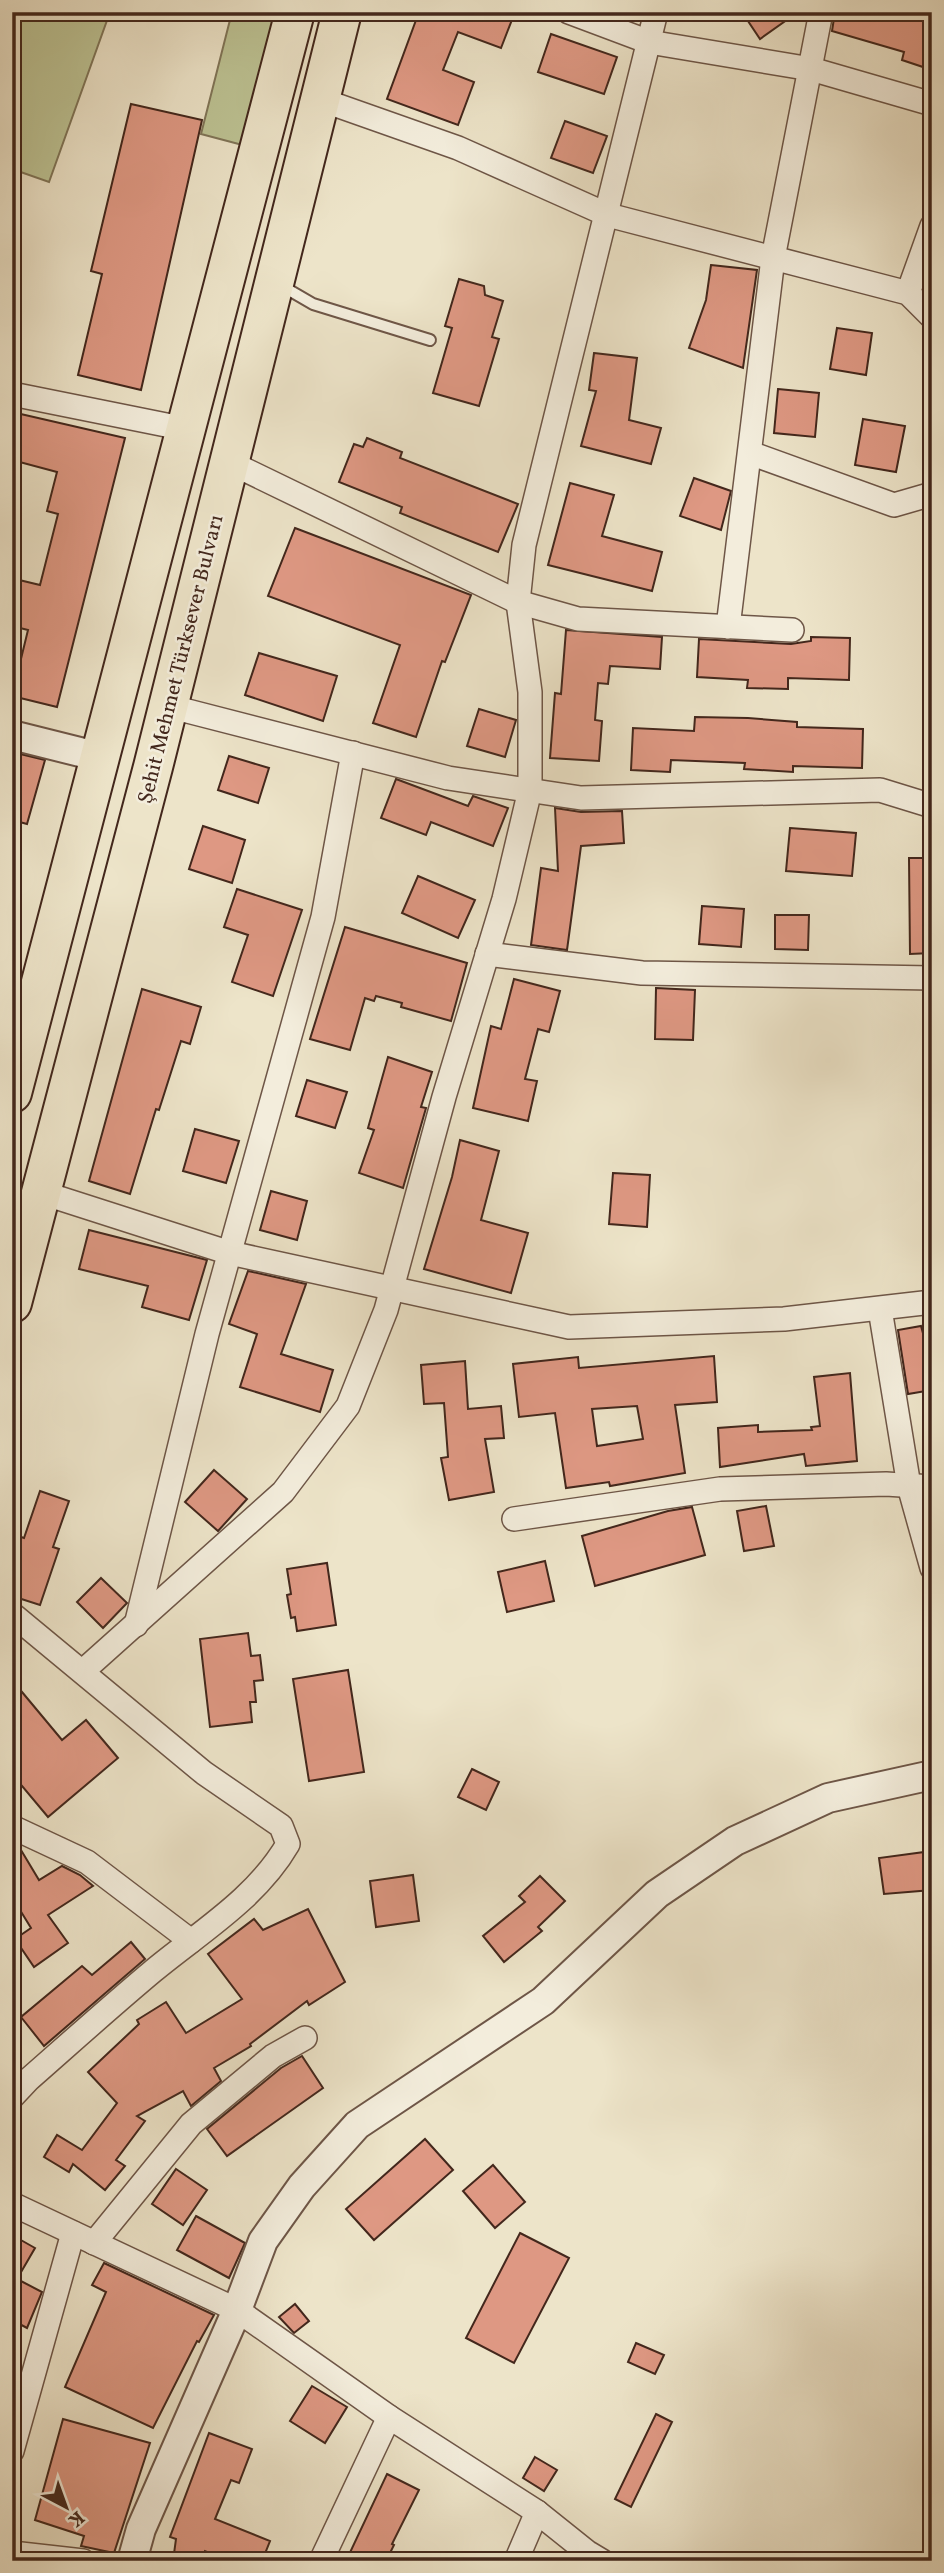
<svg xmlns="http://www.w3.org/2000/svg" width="944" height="2573" viewBox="0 0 944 2573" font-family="Vollkorn,serif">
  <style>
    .green { fill: #bdc394; stroke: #807558; stroke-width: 2 }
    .building { fill: #de9883; stroke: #43271c; stroke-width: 2; fill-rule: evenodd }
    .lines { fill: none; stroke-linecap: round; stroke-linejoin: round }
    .service-casing { stroke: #6e5647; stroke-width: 14 }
    .minor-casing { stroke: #6e5647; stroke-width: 26 }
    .tertiary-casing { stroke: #6e5647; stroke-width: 32 }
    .trunk-casing { stroke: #43271c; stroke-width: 42 }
    .service { stroke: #f3eddc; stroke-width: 10 }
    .minor { stroke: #f3eddc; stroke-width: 23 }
    .tertiary { stroke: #f3eddc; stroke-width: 28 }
    .trunk { stroke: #ede4c9; stroke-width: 38 }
    .labels { text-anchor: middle; stroke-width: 5; stroke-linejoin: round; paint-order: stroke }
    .street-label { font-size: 21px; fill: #43271c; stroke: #f3eddc }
  </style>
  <rect width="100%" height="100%" fill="#ede4c9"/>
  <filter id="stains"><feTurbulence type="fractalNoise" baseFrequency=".00286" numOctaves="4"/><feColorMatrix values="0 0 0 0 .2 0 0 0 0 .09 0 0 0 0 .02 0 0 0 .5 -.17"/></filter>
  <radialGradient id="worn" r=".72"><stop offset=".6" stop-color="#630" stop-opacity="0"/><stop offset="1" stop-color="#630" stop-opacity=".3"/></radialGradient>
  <g class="green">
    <polygon points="12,12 110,12 49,182 12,169"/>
    <polygon points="232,12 284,12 250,147 201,134"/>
  </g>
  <g class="building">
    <polygon points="419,12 515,12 501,48 458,32 443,70 474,82 458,125 387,99"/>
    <polygon points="742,12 798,12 760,39"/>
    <polygon points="835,12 923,12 932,15 932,70 902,60 904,52 832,31"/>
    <polygon points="551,34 617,57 604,94 538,72"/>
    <polygon points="131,104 202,120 141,390 78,375 102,274 91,271"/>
    <polygon points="565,121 607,136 593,173 551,158"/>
    <polygon points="711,265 757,270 743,368 689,348 706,300"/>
    <polygon points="459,279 484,286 485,295 503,301 492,337 499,339 479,406 433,393 452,328 445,326"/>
    <polygon points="837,328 872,333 866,375 830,369"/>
    <polygon points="594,353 637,358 629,420 661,428 651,464 581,446 596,391 589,390"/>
    <polygon points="778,389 819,393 815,437 774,433"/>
    <polygon points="12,412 125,438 57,707 12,696 28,630 12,626 12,591 15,579 40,585 58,514 47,511 57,472 12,460"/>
    <polygon points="863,419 905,426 896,472 855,465"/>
    <polygon points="367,438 402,452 400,458 518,504 498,552 400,513 402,507 339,482 354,444 363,447"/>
    <polygon points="694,478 731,491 721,530 680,516"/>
    <polygon points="570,483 614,495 602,536 662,552 652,591 548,565"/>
    <polygon points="295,528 471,595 445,662 442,661 416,737 373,723 400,645 268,596"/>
    <polygon points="566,630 662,637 660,669 610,666 608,684 598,683 595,720 602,721 599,761 550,758 555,693 561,694"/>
    <polygon points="811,637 850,638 849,680 788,678 788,689 747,688 748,680 697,677 699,639 791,644 811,641"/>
    <polygon points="259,653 337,676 323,721 245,695"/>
    <polygon points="479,709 516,720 505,757 467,746"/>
    <polygon points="695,717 748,718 797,722 797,727 863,729 862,768 793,766 793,772 744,769 745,763 671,760 670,772 631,770 633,728 694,731"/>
    <polygon points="12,752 45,760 27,824 12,820"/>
    <polygon points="229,756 269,768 258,803 218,790"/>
    <polygon points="396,779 468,806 473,796 508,808 493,846 431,822 426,835 381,818"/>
    <polygon points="555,808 581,812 622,811 624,843 581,846 567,950 531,945 541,868 558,871"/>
    <polygon points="203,826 245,840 232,883 189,869"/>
    <polygon points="790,828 856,833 852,876 786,871"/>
    <polygon points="909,858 932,858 932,953 910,954"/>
    <polygon points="418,876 475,900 458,938 402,913"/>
    <polygon points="237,889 302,910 273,996 232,982 248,935 224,927"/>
    <polygon points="702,906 744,909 741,947 699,944"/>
    <polygon points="775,915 809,915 808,950 775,949"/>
    <polygon points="345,927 467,963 451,1021 401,1007 402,1003 376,996 374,1001 365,998 350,1050 310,1039"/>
    <polygon points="514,979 560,991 549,1032 538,1029 525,1079 537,1081 528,1121 473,1108 491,1026 501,1029"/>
    <polygon points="656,988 695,990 693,1040 655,1039"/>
    <polygon points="142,989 201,1007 190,1044 181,1041 159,1110 156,1109 130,1194 89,1181"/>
    <polygon points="388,1057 432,1072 421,1107 426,1108 403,1188 359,1173 374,1130 368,1128"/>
    <polygon points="307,1080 347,1092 335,1128 296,1116"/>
    <polygon points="195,1129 239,1141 226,1183 183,1171"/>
    <polygon points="460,1140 499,1151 481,1220 528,1233 511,1293 424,1269 452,1177"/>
    <polygon points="613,1173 650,1175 647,1227 609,1224"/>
    <polygon points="271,1191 307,1201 297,1240 260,1230"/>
    <polygon points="89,1230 207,1260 189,1320 142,1307 148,1286 79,1269"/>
    <polygon points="248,1271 306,1284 281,1354 333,1370 320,1412 240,1387 257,1334 229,1324"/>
    <polygon points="921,1326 932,1366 932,1390 908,1394 898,1330"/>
    <path d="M714,1356L717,1402L675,1405L685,1473L610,1486L609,1482L566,1488L555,1413L519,1417L513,1364L578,1357L579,1368ZM637,1406L643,1439L597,1446L592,1409Z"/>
    <polygon points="465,1361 468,1409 501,1406 504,1438 485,1439 494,1492 449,1500 441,1458 448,1457 444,1403 424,1404 421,1365"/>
    <polygon points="850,1373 857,1461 806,1466 804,1454 720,1467 718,1428 758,1425 758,1432 812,1430 811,1427 820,1426 814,1377"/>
    <polygon points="214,1470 247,1499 218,1531 185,1502"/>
    <polygon points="40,1491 69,1501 53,1547 59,1549 40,1605 12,1596 12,1534 24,1538"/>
    <polygon points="766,1506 774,1546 744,1551 737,1511"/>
    <polygon points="692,1507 705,1555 595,1586 582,1536 668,1511"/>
    <polygon points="545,1561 554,1601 507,1612 498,1572"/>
    <polygon points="327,1563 336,1625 297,1631 295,1617 291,1618 287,1595 291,1594 287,1569"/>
    <polygon points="101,1578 127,1603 103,1628 77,1602"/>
    <polygon points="248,1633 251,1656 260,1655 263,1680 254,1681 256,1702 250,1702 252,1722 210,1727 200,1639"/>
    <polygon points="348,1670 364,1772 309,1781 293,1679"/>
    <polygon points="12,1680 62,1740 86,1720 118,1758 48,1817 12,1774"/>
    <polygon points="472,1769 499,1782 486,1810 458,1797"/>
    <polygon points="12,1843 18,1845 39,1880 62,1866 80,1875 93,1886 48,1915 68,1943 34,1967 15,1939 31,1928 12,1897"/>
    <polygon points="932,1851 932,1890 884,1894 879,1858"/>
    <polygon points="413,1875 419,1921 376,1927 370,1881"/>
    <polygon points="540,1876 565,1901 538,1927 542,1931 504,1962 483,1936 525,1902 519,1896"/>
    <polygon points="308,1909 345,1982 309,2005 307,2001 250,2044 251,2046 214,2068 221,2081 191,2106 183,2091 137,2116 145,2121 116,2160 125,2166 105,2190 73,2164 69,2172 44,2157 57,2135 82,2150 117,2103 88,2072 139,2024 137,2020 166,2002 186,2033 242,1999 208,1954 254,1919 263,1930"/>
    <polygon points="131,1942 145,1959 44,2046 21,2017 82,1966 92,1975"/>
    <polygon points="302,2056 323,2088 227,2156 207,2129 281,2068"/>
    <polygon points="425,2139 453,2170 374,2240 346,2209"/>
    <polygon points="493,2165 525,2202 495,2228 463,2191"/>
    <polygon points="176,2169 207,2190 183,2225 152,2204"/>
    <polygon points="196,2216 245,2243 229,2278 177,2250"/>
    <polygon points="520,2233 569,2258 514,2363 466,2338"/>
    <polygon points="12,2235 35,2248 17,2279 42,2292 27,2328 12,2320"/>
    <polygon points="104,2263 214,2315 199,2342 197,2341 153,2428 65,2387 106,2292 92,2285"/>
    <polygon points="295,2304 309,2321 294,2333 279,2317"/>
    <polygon points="636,2343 664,2355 655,2374 628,2362"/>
    <polygon points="312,2386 347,2407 325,2443 290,2421"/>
    <polygon points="656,2414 672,2422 631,2507 615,2499"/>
    <polygon points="63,2419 150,2443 114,2553 81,2546 84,2536 35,2520"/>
    <polygon points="209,2433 252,2449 239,2483 231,2480 215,2519 270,2541 262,2561 230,2561 205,2551 203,2561 173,2561 176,2539 170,2537"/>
    <polygon points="535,2457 557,2470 544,2491 523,2478"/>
    <polygon points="387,2474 419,2490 392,2544 394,2545 386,2561 346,2561"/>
  </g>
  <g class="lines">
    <defs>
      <polyline id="service" points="282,286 313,304 430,340"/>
      <g id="minor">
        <polyline points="569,12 649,42 811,69 932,104"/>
        <polyline points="319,99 458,148 608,215 908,293 932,317"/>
        <polyline points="908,293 932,226"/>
        <polyline points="12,394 186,429"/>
        <polyline points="750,453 894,505 932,494"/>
        <polyline points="229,462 518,602 578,619 792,630"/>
        <polyline points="728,627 773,258 821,12"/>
        <polyline points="168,706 448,778 581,798 880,790 932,806"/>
        <polyline points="487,954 642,973 932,978"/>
        <polyline points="43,1193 230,1253 569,1327 784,1319 932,1302"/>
        <polyline points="880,1309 909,1486 932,1568"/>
        <polyline points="514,1519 720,1489 886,1484 932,1487"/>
        <path d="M12,1614L204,1773L281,1826L288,1844C256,1899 200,1932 153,1971C110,2007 69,2044 28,2080L12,2097"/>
        <polyline points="136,1625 207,1334 323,917 353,753"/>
        <polyline points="83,1671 283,1492 348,1406 386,1310 444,1097 504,899 530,790 530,692 518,602 524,545 656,12"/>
        <polyline points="12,1827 87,1862 191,1941"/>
        <polyline points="12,2204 237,2310 389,2417 537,2512 587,2552 602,2561"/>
        <polyline points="94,2243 191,2124 273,2056 305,2038"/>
        <polyline points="12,2451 73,2233"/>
        <polyline points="12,2553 83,2561"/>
        <polyline points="321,2561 389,2417"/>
        <polyline points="516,2561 537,2512"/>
      </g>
      <g id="tertiary">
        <polyline points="12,735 100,757"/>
        <polyline points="132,2561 141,2529 237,2310 263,2241 302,2186 357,2125 543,2001 657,1894 735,1841 828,1798 932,1775"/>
      </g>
      <g id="trunk">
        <polyline points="12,1093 295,12"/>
        <polyline points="12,1303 153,767 342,12"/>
      </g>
    </defs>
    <use href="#service" class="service-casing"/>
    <use href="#minor" class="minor-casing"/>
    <use href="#tertiary" class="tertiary-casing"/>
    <use href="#trunk" class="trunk-casing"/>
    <use href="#service" class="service"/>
    <use href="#minor" class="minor"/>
    <use href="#tertiary" class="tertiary"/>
    <use href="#trunk" class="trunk"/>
  </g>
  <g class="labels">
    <g class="street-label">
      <text transform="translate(180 659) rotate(-76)" y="7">Şehit Mehmet Türksever Bulvarı</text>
    </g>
  </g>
  <rect width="944" height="2573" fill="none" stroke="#ede4c9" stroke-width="42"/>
  <rect x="14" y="14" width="916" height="2545" fill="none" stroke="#43271c" stroke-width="3.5"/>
  <rect x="21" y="21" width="902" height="2531" fill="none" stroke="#43271c" stroke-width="2"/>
  <g transform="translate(66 2507) rotate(139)" stroke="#f3eddc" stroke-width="5" paint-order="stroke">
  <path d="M0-5L12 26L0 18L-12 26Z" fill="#43271c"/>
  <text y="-10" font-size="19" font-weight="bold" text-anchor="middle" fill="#43271c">K</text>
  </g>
  <rect width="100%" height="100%" filter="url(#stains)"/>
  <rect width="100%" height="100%" fill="url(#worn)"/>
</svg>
